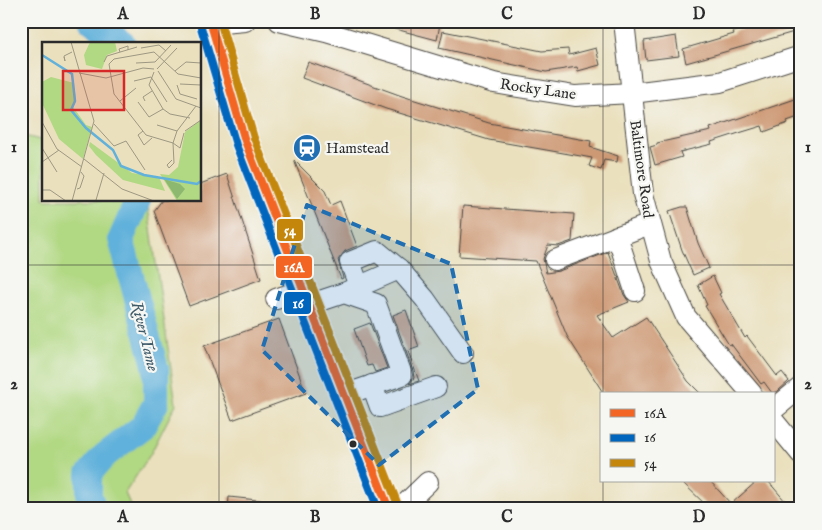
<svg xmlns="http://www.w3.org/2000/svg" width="822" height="530" viewBox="0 0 822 530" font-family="'IM FELL English',serif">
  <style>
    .green { fill: #b1d882; stroke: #6e8256 }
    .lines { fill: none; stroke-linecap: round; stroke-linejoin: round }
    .river { stroke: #61b1db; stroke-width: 26 }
    .building { fill: #cd9975 }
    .minor-casing { stroke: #484641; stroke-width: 22 }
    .major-casing { stroke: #484641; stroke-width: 28 }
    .minor { stroke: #fff; stroke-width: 20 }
    .major { stroke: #fff; stroke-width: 26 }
    .bus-1-casing { stroke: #f6f6f2; stroke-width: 11 }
    .bus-2-casing { stroke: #f6f6f2; stroke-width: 11 }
    .bus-3-casing { stroke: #f6f6f2; stroke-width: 11 }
    .bus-1 { stroke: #f26522; stroke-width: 8 }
    .bus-2 { stroke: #0065bd; stroke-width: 8 }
    .bus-3 { stroke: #c4870b; stroke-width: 8 }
    .marked { fill: #1f6fb2; fill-opacity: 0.2; stroke: #1f6fb2; stroke-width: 4; stroke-dasharray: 10 6; stroke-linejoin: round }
    .grid { fill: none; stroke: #2b2b2b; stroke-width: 1; stroke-opacity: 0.55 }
    .bus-dot { fill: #2b2b2b; stroke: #f6f6f2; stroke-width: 2 }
    .labels { text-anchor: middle; stroke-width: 4.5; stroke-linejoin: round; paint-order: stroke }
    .street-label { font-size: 15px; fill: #2b2b2b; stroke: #f6f6f2 }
    .poi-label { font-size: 15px; fill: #2b2b2b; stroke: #f6f6f2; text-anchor: start }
    .water-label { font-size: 16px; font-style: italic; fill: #3e5a69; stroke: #f6f6f2 }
    .inset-river { fill: none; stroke: #61b1db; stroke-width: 2.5 }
    .inset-road { fill: none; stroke: #9e9883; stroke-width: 1 }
    .view { fill: #d62828; fill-opacity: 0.15; stroke: #d62828; stroke-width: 2.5 }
    .inset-edge { fill: none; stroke: #2b2b2b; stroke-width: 2.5 }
    .line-badge { stroke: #f6f6f2; stroke-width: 2 }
    .badge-label { font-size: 14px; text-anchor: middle; font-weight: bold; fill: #fff }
    .neatline { fill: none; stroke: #2b2b2b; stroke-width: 2 }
    .grid-label { font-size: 16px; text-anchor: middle; font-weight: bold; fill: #2b2b2b }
  </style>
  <rect width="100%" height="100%" fill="#f6f6f2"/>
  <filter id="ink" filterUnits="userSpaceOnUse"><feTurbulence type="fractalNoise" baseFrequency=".02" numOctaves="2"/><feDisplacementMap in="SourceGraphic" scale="10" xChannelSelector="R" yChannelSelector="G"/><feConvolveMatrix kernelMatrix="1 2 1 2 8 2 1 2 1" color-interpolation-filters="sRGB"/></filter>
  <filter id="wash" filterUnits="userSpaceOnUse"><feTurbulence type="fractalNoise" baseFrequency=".0096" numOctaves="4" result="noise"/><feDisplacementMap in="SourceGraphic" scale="20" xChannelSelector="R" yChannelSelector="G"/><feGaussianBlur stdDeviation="1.12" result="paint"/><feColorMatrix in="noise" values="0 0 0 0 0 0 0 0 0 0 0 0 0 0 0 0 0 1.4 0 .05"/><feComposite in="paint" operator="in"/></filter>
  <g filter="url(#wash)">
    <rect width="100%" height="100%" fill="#eae0bd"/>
    <polygon class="green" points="21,135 44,141 44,200 147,200 176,404 150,455 125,493 132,509 21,509"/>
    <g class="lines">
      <g class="river">
        <polyline points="92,21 123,44"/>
        <polyline points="94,509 89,496 89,474 104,456 143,426 156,403 156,369 121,239 138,200"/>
      </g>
    </g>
    <g id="blocks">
      <g class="building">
        <polygon points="381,21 430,21 440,24 437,40 380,25"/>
        <polygon points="779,21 801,21 801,30 686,63 683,49 734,34 733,32 754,26 754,29"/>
        <polygon points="443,31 542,51 568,49 569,55 596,48 600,65 578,71 577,67 546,72 439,48"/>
        <polygon points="676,36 679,56 646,60 644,41"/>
        <polygon points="308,62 402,96 489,123 591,141 590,147 618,156 617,162 604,160 601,170 589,166 592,158 489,140 386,109 302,78"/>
        <polygon points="801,97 801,116 787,121 788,123 764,132 762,126 739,133 711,142 712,144 680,152 682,157 655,165 650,147 657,145 657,143 711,131 710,128"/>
        <polygon points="294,160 325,191 331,205 340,201 357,246 345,251 338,260 343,278 341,279"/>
        <polygon points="227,174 261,279 189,306 154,211 162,200 200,200 200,184"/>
        <polygon points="463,206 574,214 572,241 558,246 548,245 543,259 546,273 559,271 608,252 624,295 629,302 597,315 613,338 646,317 688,381 701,394 604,394 567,336 536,261 459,256"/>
        <polygon points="682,207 687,207 698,243 709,268 693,275 682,250 669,211"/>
        <polygon points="713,276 721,293 719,294 745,338 747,336 777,376 782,372 789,381 778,391 772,393 764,382 761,384 731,344 729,345 705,306 707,305 698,285"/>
        <polygon points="406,310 419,347 408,351 419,381 409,384 414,378 413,371 393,315"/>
        <polygon points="279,319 306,393 232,420 204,346"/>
        <polygon points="370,323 387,368 375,372 372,365 367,366 354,329"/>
        <polygon points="681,481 710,481 731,504 757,481 768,481 792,509 710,509"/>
        <polygon points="229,497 267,501 266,509 228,509"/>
      </g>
    </g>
  </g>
  <g filter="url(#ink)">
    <use href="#blocks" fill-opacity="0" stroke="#484641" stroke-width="1"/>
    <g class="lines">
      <defs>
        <g id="minor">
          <polyline points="279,21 326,32 494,83 575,96 632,93 720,82 801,56"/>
          <polyline points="624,21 643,194 661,261 686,317 752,394"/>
          <polyline points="211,24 245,21"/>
          <polyline points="617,236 635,291"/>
          <polyline points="555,260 650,224"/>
          <polyline points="359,286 350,262 377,251 399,269"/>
          <polyline points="344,293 399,269 425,299 463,353"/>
          <polyline points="276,299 302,290"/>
          <polyline points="308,305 344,293 376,304 402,375 344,395"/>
          <polyline points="372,385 380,407 436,387"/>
          <polyline points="773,410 801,387"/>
          <polyline points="773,420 801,454"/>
          <polyline points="400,509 428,482"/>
        </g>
        <polyline id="major" points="210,21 245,141 389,509"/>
      </defs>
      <use href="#minor" class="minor-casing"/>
      <use href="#major" class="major-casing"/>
      <use href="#minor" class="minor"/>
      <use href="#major" class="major"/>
      <defs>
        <polyline id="bus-1" points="210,21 245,141 389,509"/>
        <polyline id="bus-2" points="200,24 236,145 378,509"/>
        <polyline id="bus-3" points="220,21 254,138 398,505"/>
      </defs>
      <use href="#bus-1" class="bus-1-casing"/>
      <use href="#bus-2" class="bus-2-casing"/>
      <use href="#bus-3" class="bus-3-casing"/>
      <use href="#bus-1" class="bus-1"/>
      <use href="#bus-2" class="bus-2"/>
      <use href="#bus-3" class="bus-3"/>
    </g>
  </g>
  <path class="marked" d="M307,205L451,264L478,389L379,465L262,350Z"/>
  <path class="grid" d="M219,21V509M411,21V509M603,21V394M21,265H801M603,481V509"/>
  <defs>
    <symbol id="station-disc" viewBox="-11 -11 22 22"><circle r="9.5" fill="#1f6fb2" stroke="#f6f6f2"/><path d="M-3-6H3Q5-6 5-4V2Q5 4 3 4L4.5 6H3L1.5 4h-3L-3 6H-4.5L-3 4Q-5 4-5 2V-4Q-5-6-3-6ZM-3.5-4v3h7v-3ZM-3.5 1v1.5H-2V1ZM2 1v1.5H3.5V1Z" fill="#fff"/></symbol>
  </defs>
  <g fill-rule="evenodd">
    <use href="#station-disc" x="291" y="132" width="32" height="32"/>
  </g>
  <circle class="bus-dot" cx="353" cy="444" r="4.5"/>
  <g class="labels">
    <g class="street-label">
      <text transform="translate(538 89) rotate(8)" y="5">Rocky Lane</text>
      <text transform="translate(642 169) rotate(82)" y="5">Baltimore Road</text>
    </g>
    <g class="poi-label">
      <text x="326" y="153">Hamstead</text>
    </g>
    <g class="water-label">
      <text transform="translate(146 336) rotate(76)" y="6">River Tame</text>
    </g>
  </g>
  <g transform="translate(42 42)">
    <rect width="159" height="159" fill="#eae0bd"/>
    <path d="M48,0H73L75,9L65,13L60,27L44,23L42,13ZM9,35L32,41L34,59L31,65L44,83L50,85L41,117L17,97L0,61V40ZM159,78V159H135L118,132L127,133L136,125L143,90ZM48,100L90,131L117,135L123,149L81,138L54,113L47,104Z" fill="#b1d882"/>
    <path d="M122,137L138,142L143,147L135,157Z" fill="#8cb870"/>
    <path class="inset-river" d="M0,13L30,32L33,59L29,68L44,86L71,108L79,124L102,133L155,142L159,139"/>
    <path class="inset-road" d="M29,0L52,79L30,159M99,6L117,3L124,9M78,10L77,7L86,4V8M22,15L23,19L22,14L30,10M62,20L65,14L95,5M94,21L113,20L129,3M115,27L135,6M116,29L134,57L159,66M133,29L144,20L159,21M112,30L107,43L121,67L128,72L148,76M37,31L64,36L101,26L112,27M92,39L109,35L125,60M138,42L159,43M135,43L138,52L155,57M78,59L94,46M103,59L101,55L110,49M96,60L107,75L121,67M0,80L15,107L40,125M52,82L72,104L84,99L103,128M115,83L135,89M101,89L96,93L102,103L110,96M143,89L159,78M142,91L138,106L131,101L104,93L72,52L67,22L72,17L112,10L136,32L159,36M0,106L15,130M42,117L80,147L112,159M130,118L125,123L127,126L132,121L131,101L135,89L154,64M0,120L17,108M35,147L38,146L42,134L39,130M0,148H8L24,159M54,158L62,131"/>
    <path class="view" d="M21,29H82V68H21Z"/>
    <rect width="159" height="159" class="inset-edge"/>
  </g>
  <g class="line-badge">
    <rect x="276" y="218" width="28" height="24" rx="5" fill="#c4870b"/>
    <rect x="275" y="255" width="38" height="24" rx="5" fill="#f26522"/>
    <rect x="283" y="291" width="29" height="24" rx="5" fill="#0065bd"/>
  </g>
  <g class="badge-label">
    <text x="290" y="235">54</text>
    <text x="294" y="272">16A</text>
    <text x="298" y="308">16</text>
  </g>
  <rect width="822" height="530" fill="none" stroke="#f6f6f2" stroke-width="55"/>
  <rect x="600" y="392" width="175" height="90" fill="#f6f6f2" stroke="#a5a5a2"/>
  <rect x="610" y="409" width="25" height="8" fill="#f26522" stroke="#a5a5a2"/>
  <text x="644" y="418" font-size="15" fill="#2b2b2b">16A</text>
  <rect x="610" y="434" width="25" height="8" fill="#0065bd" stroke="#a5a5a2"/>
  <text x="644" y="442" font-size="15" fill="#2b2b2b">16</text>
  <rect x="610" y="459" width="25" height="8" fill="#c4870b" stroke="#a5a5a2"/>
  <text x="644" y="468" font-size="15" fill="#2b2b2b">54</text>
  <rect x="28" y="28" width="766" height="474" class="neatline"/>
  <g class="grid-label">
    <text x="123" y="19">A</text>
    <text x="315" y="19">B</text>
    <text x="507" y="19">C</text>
    <text x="699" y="19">D</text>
    <text x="14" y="152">1</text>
    <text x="808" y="152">1</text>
    <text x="14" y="389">2</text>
    <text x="808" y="389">2</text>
    <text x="123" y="522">A</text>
    <text x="315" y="522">B</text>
    <text x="507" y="522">C</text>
    <text x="699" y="522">D</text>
  </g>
</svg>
